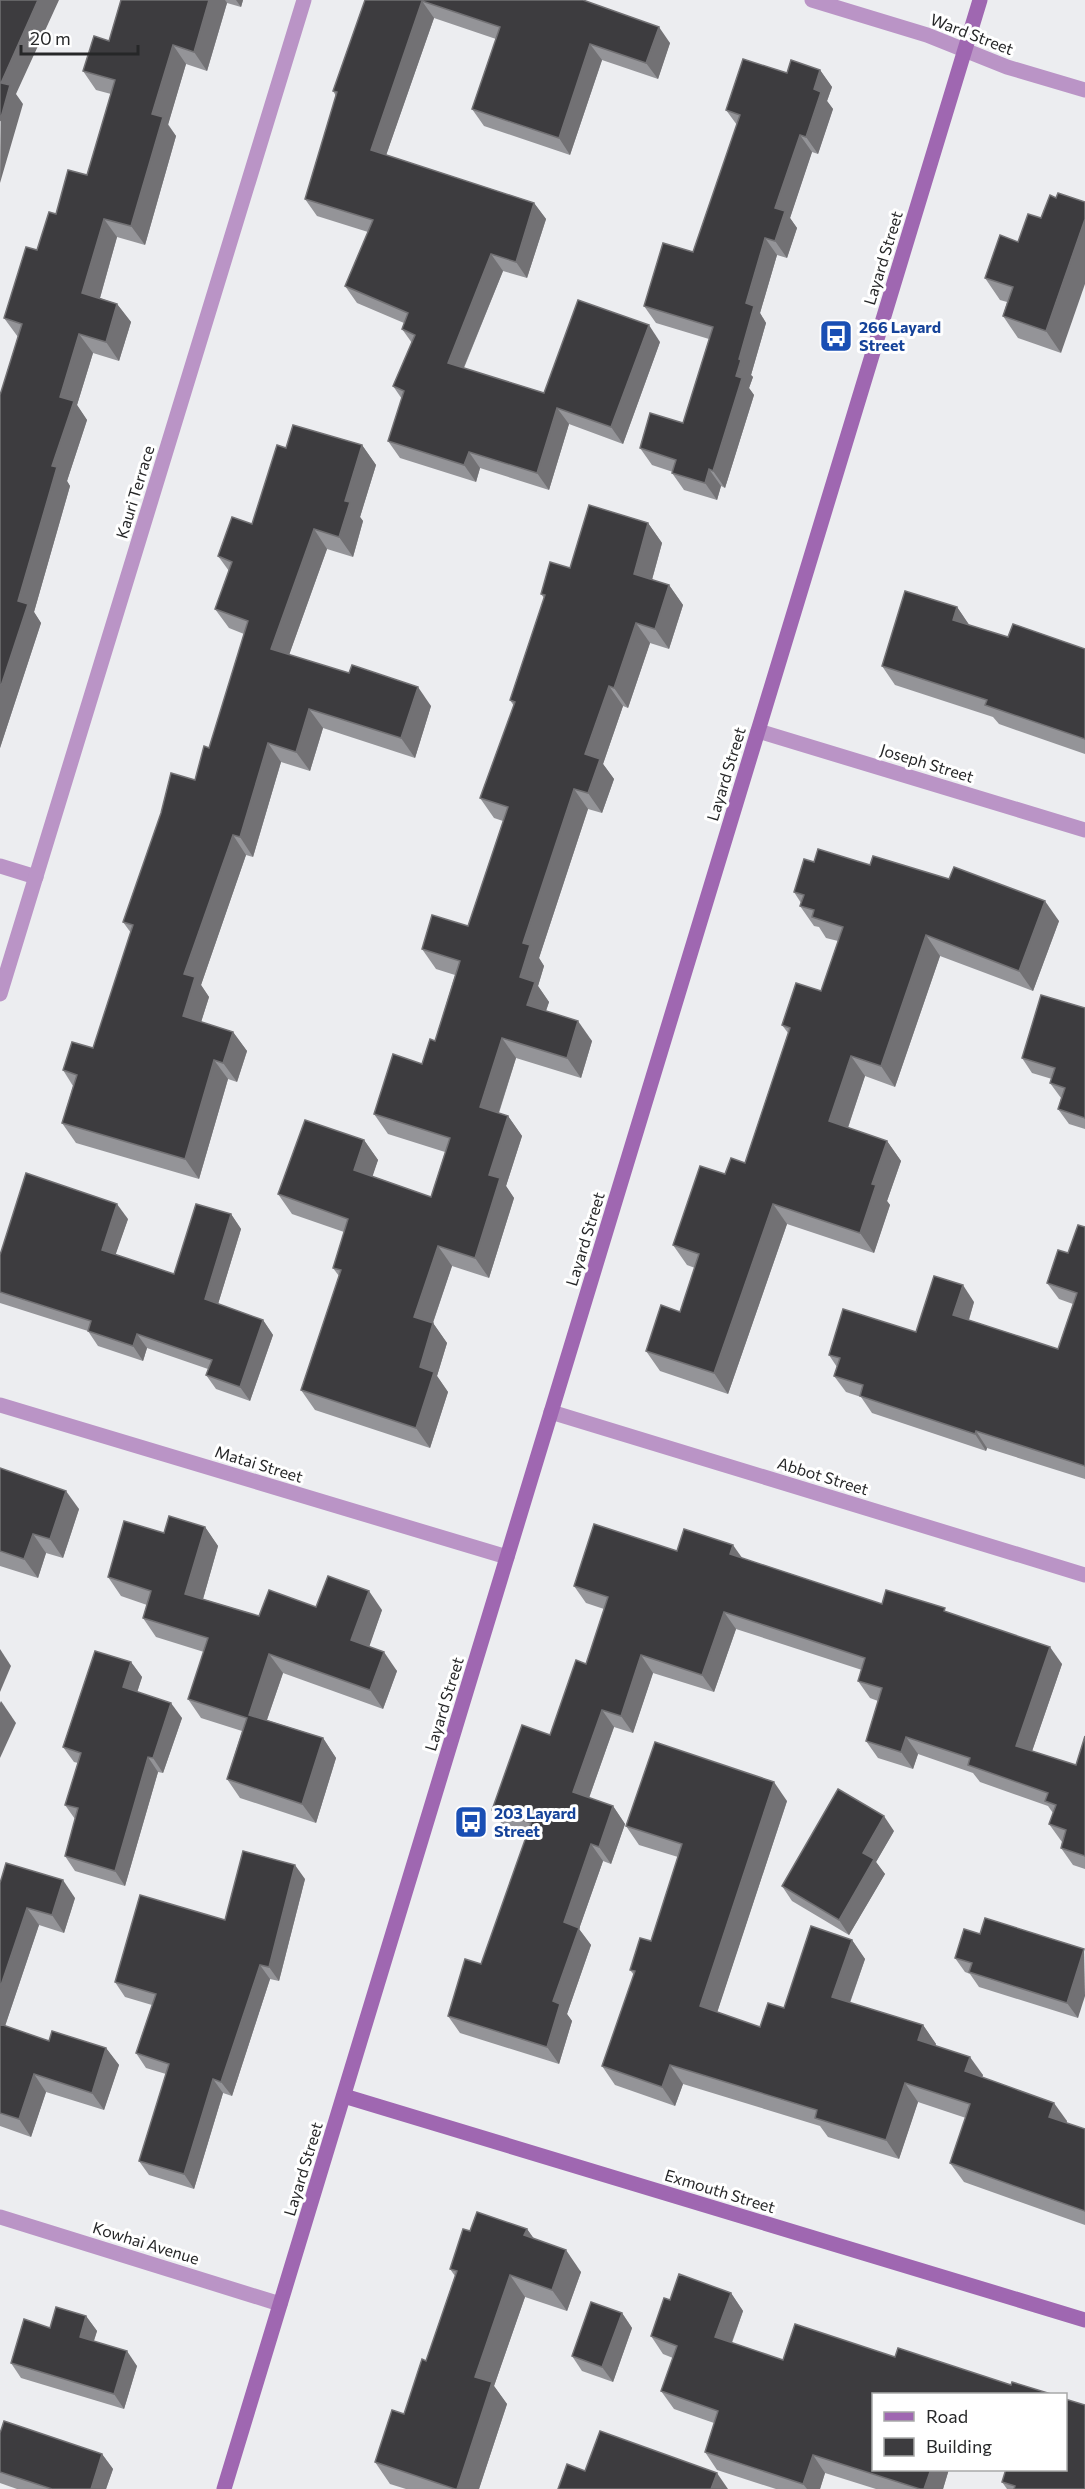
<svg xmlns="http://www.w3.org/2000/svg" width="1085" height="2489" viewBox="0 0 1085 2489" font-family="Commissioner,sans-serif">
  <style>
    .lines { fill: none; stroke-linecap: round; stroke-linejoin: round }
    .street { stroke: #ba94c6; stroke-width: 15 }
    .secondary { stroke: #9f67b1; stroke-width: 15 }
    .wall { fill: #949498 }
    .shaded-wall { fill: #727174 }
    .building { fill: #3d3c3f; stroke: #727174; stroke-width: 1.5 }
    .labels { text-anchor: middle; stroke-width: 6; stroke-linejoin: round; paint-order: stroke }
    .street-label { font-size: 16px; fill: #262728; stroke: #fff }
    .transit-label { font-size: 16px; font-weight: bold; fill: #164399; stroke: #fff; text-anchor: start }
  </style>
  <rect width="100%" height="100%" fill="#ecedf0"/>
  <g class="lines">
    <g class="street">
      <polyline points="812,0 927,35 1007,67 1085,90"/>
      <polyline points="758,731 1085,830"/>
      <polyline points="0,866 36,877"/>
      <polyline points="0,994 304,0"/>
      <polyline points="0,1405 507,1557"/>
      <polyline points="551,1412 1085,1575"/>
      <polyline points="0,2217 280,2304"/>
    </g>
    <g class="secondary">
      <polyline points="344,2096 1085,2320"/>
      <polyline points="224,2489 980,0"/>
    </g>
  </g>
  <g class="wall">
    <polygon points="121,0 243,0 241,7 227,3 207,71 186,64 168,124 176,136 145,245 117,237 100,298 117,304 131,322 119,361 93,353 77,405 87,420 67,481 70,486 34,612 41,623 0,748 0,395 18,337 4,318 56,214 87,175 111,94 96,90 83,71 109,41"/>
    <polygon points="365,0 583,0 670,43 658,79 602,60 570,155 484,126 472,109 496,39 434,18 386,155 534,203 546,219 527,278 503,271 464,368 544,393 660,342 623,444 569,424 549,490 480,468 476,482 400,458 388,441 402,399 393,386 412,343 402,329 404,323 357,303 345,286 368,232 317,216 305,199 336,96 333,91"/>
    <polygon points="820,70 832,87 827,101 833,109 818,154 812,152 790,218 797,228 787,258 777,255 760,313 766,323 751,375 753,377 749,388 754,395 725,488 721,486 717,500 684,490 672,473 673,472 652,465 640,448 683,423 709,339 656,323 644,306 693,252 737,125 726,110 787,73"/>
    <polygon points="1000,235 1061,353 1018,338 1003,316 1007,302 1000,300 985,278"/>
    <polygon points="362,445 376,465 360,517 363,521 353,557 327,549 289,655 431,706 415,758 323,728 310,771 281,762 253,857 246,855 201,985 209,997 201,1022 233,1032 247,1051 237,1082 228,1079 199,1179 76,1143 62,1123 73,1086 63,1070 93,1048 131,933 123,922 161,813 195,780 209,748 244,634 229,628 215,609 229,571 218,556 252,524 286,448"/>
    <polygon points="648,523 662,543 652,580 669,585 683,605 669,649 650,643 628,708 623,706 603,764 614,779 602,813 588,809 539,958 544,966 538,986 549,1002 546,1011 592,1041 581,1078 516,1058 499,1113 508,1116 522,1136 506,1186 514,1198 489,1278 452,1266 433,1323 447,1343 437,1376 448,1392 430,1448 315,1410 301,1390 339,1276 333,1268 344,1232 292,1214 278,1194 364,1140 378,1160 372,1176 431,1197 445,1152 388,1134 374,1114 422,1064 435,1041 455,975 436,969 422,949 468,926 503,821 494,818 480,798 514,706 510,700 544,598 541,594 570,568"/>
    <polygon points="957,607 969,625 1008,637 1085,649 1085,754 999,724 993,717 895,685 882,666"/>
    <polygon points="814,862 870,865 1059,921 1033,991 940,956 895,1087 865,1076 848,1128 887,1141 901,1161 887,1201 890,1205 874,1253 787,1224 728,1394 660,1371 646,1351 680,1312 695,1268 687,1265 673,1245 725,1174 745,1163 788,1033 782,1025 821,991 838,941 826,938 819,927 814,926 800,906 801,903 794,892"/>
    <polygon points="1085,1008 1085,1129 1069,1124 1058,1109 1061,1098 1050,1083 1052,1079 1032,1073 1022,1058"/>
    <polygon points="231,1214 241,1229 218,1304 263,1320 273,1335 250,1401 216,1389 206,1375 208,1369 147,1348 143,1361 98,1346 88,1331 0,1303 0,1255 128,1219 115,1255 174,1274"/>
    <polygon points="1085,1227 1085,1479 987,1448 986,1451 872,1413 861,1397 846,1392 834,1376 837,1367 829,1355 916,1332 974,1302 969,1320 1058,1349 1073,1304 1059,1299 1047,1283 1068,1253"/>
    <polygon points="0,1468 79,1509 63,1558 46,1553 38,1578 0,1566"/>
    <polygon points="205,1527 218,1546 203,1599 259,1616 316,1607 382,1610 369,1646 397,1671 383,1709 283,1673 267,1720 323,1738 336,1758 316,1823 240,1798 227,1779 242,1731 201,1718 188,1699 204,1652 156,1637 143,1618 147,1605 121,1596 108,1577 164,1533"/>
    <polygon points="677,1551 742,1558 882,1604 948,1612 1062,1664 1032,1751 1076,1765 1085,1736 1085,1869 1073,1865 1061,1848 1062,1842 1049,1824 1053,1813 1048,1806 980,1782 973,1773 918,1754 913,1769 878,1758 866,1741 878,1701 870,1698 858,1681 862,1670 736,1629 714,1692 653,1673 633,1733 614,1727 589,1798 613,1806 625,1824 611,1864 603,1861 579,1929 591,1945 567,2014 572,2021 559,2064 460,2033 448,2016 481,1964 527,1835 504,1827 492,1810 550,1735 586,1664 604,1609 586,1603 574,1586"/>
    <polygon points="131,1662 142,1677 137,1692 182,1718 163,1773 158,1772 125,1886 75,1871 65,1856 75,1819 65,1805 78,1763 74,1762 63,1747"/>
    <polygon points="787,1801 717,2012 760,2027 784,2008 852,1940 865,1959 850,2003 923,2025 936,2044 935,2045 983,2075 982,2077 1067,2121 1066,2123 1085,2129 1085,2225 964,2182 950,2163 966,2118 918,2102 899,2159 828,2137 820,2126 683,2084 675,2106 615,2085 602,2066 634,1975 630,1970 651,1941 678,1857 639,1845 626,1826"/>
    <polygon points="894,1831 876,1862 885,1874 849,1935 792,1901 782,1886"/>
    <polygon points="305,1879 279,1981 270,1979 232,2096 223,2093 194,2189 149,2175 139,2161 166,2074 146,2068 136,2053 152,2005 125,1997 115,1982 225,1920"/>
    <polygon points="0,1883 75,1898 64,1933 39,1925 5,2026 49,2041 106,2048 119,2065 104,2110 46,2092 31,2137 0,2126"/>
    <polygon points="980,1934 1084,1949 1078,2018 979,1987 970,1974 965,1972 955,1958"/>
    <polygon points="527,2229 534,2239 581,2272 567,2311 525,2297 494,2386 507,2404 479,2489 406,2489 390,2484 375,2462 404,2414 426,2361 455,2276 450,2269 470,2231"/>
    <polygon points="731,2293 743,2311 732,2343 783,2360 895,2357 1051,2394 873,2394 949,2469 943,2489 876,2489 825,2473 820,2489 776,2489 717,2470 705,2452 714,2423 674,2409 661,2391 673,2358 663,2354 651,2336 670,2300"/>
    <polygon points="622,2313 632,2328 613,2382 582,2371 572,2356"/>
    <polygon points="86,2316 97,2331 94,2341 137,2366 124,2409 21,2378 11,2363"/>
    <polygon points="0,2433 102,2454 113,2469 106,2489 17,2489 0,2483"/>
    <polygon points="1002,2482 1085,2489 1007,2489"/>
  </g>
  <g class="shaded-wall">
    <polygon points="38,0 59,0 16,94 23,104 0,183 1,83"/>
    <polygon points="209,0 225,0 227,3 207,71 194,52"/>
    <polygon points="236,0 243,0 241,7"/>
    <polygon points="422,1 434,18 382,167 371,150"/>
    <polygon points="659,27 670,43 658,79 646,63"/>
    <polygon points="590,44 602,60 570,155 559,138"/>
    <polygon points="173,45 186,64 168,125 176,136 145,245 131,226 152,114"/>
    <polygon points="820,70 832,87 827,101 833,109 818,154 806,137 814,89"/>
    <polygon points="800,135 812,152 790,218 797,228 787,258 775,241 775,208"/>
    <polygon points="534,203 546,219 527,278 516,262"/>
    <polygon points="104,219 117,237 96,312 82,293"/>
    <polygon points="1085,219 1085,284 1061,353 1046,331"/>
    <polygon points="765,238 777,255 760,313 766,323 751,375 753,377 749,388 754,395 725,488 713,471 736,376 746,303"/>
    <polygon points="491,254 503,271 459,379 448,363"/>
    <polygon points="117,304 131,322 119,361 106,342"/>
    <polygon points="649,325 660,342 623,444 611,427"/>
    <polygon points="79,334 93,353 77,405 87,420 67,481 70,486 34,612 41,623 0,748 0,689 18,601 52,466 60,397"/>
    <polygon points="557,408 569,424 549,490 537,473"/>
    <polygon points="362,445 376,465 360,517 363,521 353,557 339,537 345,501"/>
    <polygon points="469,452 480,468 476,482 464,465"/>
    <polygon points="709,469 721,486 717,500 705,483"/>
    <polygon points="648,523 662,543 648,594 634,574"/>
    <polygon points="314,529 327,549 284,669 271,649"/>
    <polygon points="669,585 683,605 669,649 655,629"/>
    <polygon points="957,607 970,626 953,620"/>
    <polygon points="636,623 650,643 628,708 614,688"/>
    <polygon points="609,686 623,706 603,764 614,779 602,813 588,793 585,754"/>
    <polygon points="418,687 431,706 415,758 401,738"/>
    <polygon points="309,709 323,728 310,771 296,752"/>
    <polygon points="268,743 281,762 253,857 240,837"/>
    <polygon points="574,789 588,809 539,958 544,966 538,986 549,1002 541,1025 527,1005 520,977 523,943"/>
    <polygon points="233,835 246,855 201,985 209,997 197,1035 183,1016 184,974"/>
    <polygon points="1045,901 1059,921 1033,991 1019,971"/>
    <polygon points="926,935 940,956 895,1087 881,1066"/>
    <polygon points="578,1021 592,1041 581,1078 567,1058"/>
    <polygon points="233,1032 247,1051 237,1082 223,1063"/>
    <polygon points="502,1038 516,1058 494,1127 480,1107"/>
    <polygon points="851,1056 865,1076 843,1142 829,1121"/>
    <polygon points="214,1060 228,1079 199,1179 185,1159"/>
    <polygon points="508,1116 522,1136 506,1186 514,1198 489,1278 475,1258 489,1175"/>
    <polygon points="364,1140 378,1160 368,1190 354,1170"/>
    <polygon points="887,1141 901,1161 887,1201 890,1205 874,1253 860,1233 872,1184"/>
    <polygon points="117,1204 128,1219 112,1265 102,1250"/>
    <polygon points="773,1204 787,1224 728,1394 714,1373"/>
    <polygon points="231,1214 241,1229 215,1314 205,1299"/>
    <polygon points="438,1246 452,1266 428,1337 414,1317"/>
    <polygon points="963,1285 974,1302 965,1332 953,1315"/>
    <polygon points="263,1320 273,1335 250,1401 240,1387"/>
    <polygon points="433,1323 447,1343 437,1376 448,1392 430,1448 416,1428 420,1367"/>
    <polygon points="137,1334 147,1348 143,1361 133,1346"/>
    <polygon points="976,1431 987,1448 986,1451 975,1434"/>
    <polygon points="66,1491 79,1509 63,1558 50,1539"/>
    <polygon points="205,1527 218,1546 199,1613 185,1594"/>
    <polygon points="33,1534 46,1553 38,1578 24,1559"/>
    <polygon points="733,1545 745,1562 730,1554"/>
    <polygon points="369,1591 382,1610 365,1659 351,1640"/>
    <polygon points="724,1612 736,1629 714,1692 702,1675"/>
    <polygon points="1050,1647 1062,1664 1028,1763 1016,1746"/>
    <polygon points="0,1649 11,1666 0,1692"/>
    <polygon points="384,1652 397,1671 383,1709 370,1690"/>
    <polygon points="269,1654 283,1673 262,1734 249,1715"/>
    <polygon points="641,1655 653,1673 633,1733 621,1716"/>
    <polygon points="131,1662 142,1677 134,1702 123,1687"/>
    <polygon points="1,1701 16,1723 0,1758 0,1703"/>
    <polygon points="171,1703 182,1718 163,1773 153,1758"/>
    <polygon points="602,1710 614,1727 585,1809 573,1792"/>
    <polygon points="906,1737 918,1754 913,1769 901,1752"/>
    <polygon points="323,1738 336,1758 316,1823 302,1804"/>
    <polygon points="148,1757 158,1772 125,1886 115,1871"/>
    <polygon points="774,1782 787,1801 713,2025 700,2006"/>
    <polygon points="613,1806 625,1824 611,1864 599,1847"/>
    <polygon points="884,1816 894,1831 876,1862 885,1874 849,1935 839,1920 863,1853"/>
    <polygon points="591,1844 603,1861 579,1929 591,1945 567,2014 572,2021 559,2064 547,2047 564,1922"/>
    <polygon points="295,1865 305,1879 279,1981 269,1967"/>
    <polygon points="63,1880 75,1898 64,1933 52,1915"/>
    <polygon points="27,1908 39,1925 1,2038 0,2036 0,1988"/>
    <polygon points="852,1940 865,1959 845,2016 832,1997"/>
    <polygon points="1084,1949 1085,1996 1078,2018 1067,2003"/>
    <polygon points="260,1965 270,1979 232,2096 221,2082"/>
    <polygon points="923,2025 936,2044 931,2059 918,2040"/>
    <polygon points="106,2048 119,2065 104,2110 92,2093"/>
    <polygon points="970,2057 983,2075 978,2090 965,2071"/>
    <polygon points="670,2065 683,2084 675,2106 662,2087"/>
    <polygon points="34,2074 46,2092 31,2137 19,2119"/>
    <polygon points="213,2079 223,2093 194,2189 184,2174"/>
    <polygon points="905,2083 918,2102 899,2159 886,2140"/>
    <polygon points="1054,2103 1067,2121 1062,2136 1049,2117"/>
    <polygon points="527,2229 542,2250 524,2235"/>
    <polygon points="566,2250 581,2272 567,2311 552,2290"/>
    <polygon points="510,2275 525,2297 494,2386 507,2404 479,2489 457,2489 475,2377"/>
    <polygon points="731,2293 743,2311 727,2355 715,2337"/>
    <polygon points="622,2313 632,2328 613,2382 602,2367"/>
    <polygon points="86,2316 97,2331 90,2352 80,2337"/>
    <polygon points="127,2351 137,2366 124,2409 114,2394"/>
    <polygon points="102,2454 113,2469 106,2489 91,2489"/>
    <polygon points="813,2455 825,2473 820,2489 807,2489 803,2484"/>
    <polygon points="931,2469 949,2469 943,2489 924,2489"/>
    <polygon points="717,2473 728,2489 711,2489"/>
  </g>
  <g class="building">
    <polygon points="0,0 38,0 1,83 10,85 0,121"/>
    <polygon points="121,0 209,0 194,52 173,45 152,114 163,117 131,226 104,219 82,293 117,304 106,342 79,334 60,397 74,401 52,466 57,467 18,601 28,604 0,689 0,395 22,324 4,318 26,247 37,250 49,212 56,214 68,170 87,175 115,80 83,71 94,36 109,41"/>
    <polygon points="365,0 583,0 659,27 646,63 590,44 559,138 472,109 500,27 422,1 371,150 534,203 516,262 491,254 448,363 544,393 578,300 649,325 611,427 557,408 537,473 469,452 464,465 388,441 404,391 393,386 415,335 402,329 408,313 345,286 373,220 305,199 337,92 333,91"/>
    <polygon points="743,59 787,73 791,60 820,70 814,89 821,92 806,137 800,135 775,208 785,211 775,241 765,238 746,303 754,306 739,359 741,360 736,376 742,378 713,471 709,469 705,483 672,473 676,460 640,448 650,413 683,423 713,327 644,306 663,243 693,252 740,115 726,110"/>
    <polygon points="1058,193 1085,202 1085,219 1046,331 1003,316 1013,287 985,278 1000,235 1018,242 1028,214 1041,218 1050,195 1056,198"/>
    <polygon points="293,425 362,445 345,501 350,502 339,537 314,529 271,649 349,673 352,665 418,687 401,738 309,709 296,752 268,743 240,837 233,835 184,974 195,977 183,1016 233,1032 223,1063 214,1060 185,1159 62,1123 77,1075 63,1070 72,1042 93,1048 133,925 123,922 161,813 171,773 195,780 204,746 209,748 248,621 215,609 232,562 218,556 232,517 252,524 277,445 286,448"/>
    <polygon points="589,505 648,523 634,574 669,585 655,629 636,623 614,688 609,686 585,754 600,759 588,793 574,789 523,943 530,945 520,977 535,982 527,1005 578,1021 567,1058 502,1038 480,1107 508,1116 489,1175 500,1178 475,1258 438,1246 414,1317 433,1323 420,1367 434,1372 416,1428 301,1390 341,1270 333,1268 348,1219 278,1194 305,1120 364,1140 354,1170 431,1197 450,1138 374,1114 393,1054 422,1064 430,1039 435,1041 460,961 422,949 432,915 468,926 508,807 480,798 515,702 510,700 545,595 541,594 550,562 570,568"/>
    <polygon points="905,591 957,607 953,620 1008,637 1013,624 1085,649 1085,739 985,705 987,700 882,666"/>
    <polygon points="818,849 870,865 873,856 949,879 954,867 1045,901 1019,971 926,935 881,1066 851,1056 829,1121 887,1141 872,1184 876,1185 860,1233 773,1204 714,1373 646,1351 661,1305 680,1312 699,1254 673,1245 700,1166 725,1174 731,1158 745,1163 790,1028 782,1025 796,983 821,991 843,927 812,917 814,910 800,906 804,895 794,892 804,859 814,862"/>
    <polygon points="1041,995 1085,1008 1085,1118 1058,1109 1065,1088 1050,1083 1055,1068 1022,1058"/>
    <polygon points="26,1173 117,1204 102,1250 174,1274 196,1204 231,1214 205,1299 263,1320 240,1387 206,1375 212,1360 137,1334 133,1346 88,1331 91,1321 0,1292 0,1255"/>
    <polygon points="1078,1225 1085,1227 1085,1466 976,1431 975,1434 860,1396 863,1385 834,1376 840,1358 829,1355 843,1309 916,1332 934,1276 963,1285 953,1315 1058,1349 1077,1293 1047,1283 1058,1250 1068,1253"/>
    <polygon points="0,1468 66,1491 50,1539 33,1534 24,1559 0,1551"/>
    <polygon points="169,1516 205,1527 185,1594 259,1616 269,1590 316,1607 328,1576 369,1591 351,1640 384,1652 370,1690 269,1654 249,1715 323,1738 302,1804 227,1779 247,1718 188,1699 208,1638 143,1618 151,1591 108,1577 124,1521 164,1533"/>
    <polygon points="594,1524 677,1551 684,1529 733,1545 730,1554 882,1604 886,1590 945,1608 944,1611 1050,1647 1016,1746 1076,1765 1085,1736 1085,1856 1061,1848 1066,1830 1049,1824 1056,1805 1045,1801 1048,1793 968,1765 970,1758 906,1737 901,1752 866,1741 882,1688 858,1681 865,1658 724,1612 702,1675 641,1655 621,1716 602,1710 573,1792 613,1806 599,1847 591,1844 564,1922 579,1928 553,2001 560,2004 547,2047 448,2016 465,1959 481,1964 531,1823 492,1810 522,1725 550,1735 576,1660 586,1664 608,1597 574,1586"/>
    <polygon points="95,1651 131,1662 123,1687 171,1703 153,1758 148,1757 115,1871 65,1856 78,1808 65,1805 81,1753 63,1747"/>
    <polygon points="655,1742 774,1782 700,2006 760,2027 768,2003 784,2008 811,1926 852,1940 832,1997 923,2025 918,2040 970,2057 965,2071 1054,2103 1049,2117 1085,2129 1085,2211 950,2163 970,2104 905,2083 886,2140 815,2118 817,2110 670,2065 662,2087 602,2066 635,1971 630,1970 640,1938 651,1941 682,1844 626,1826"/>
    <polygon points="838,1789 884,1816 863,1853 874,1859 839,1920 782,1886"/>
    <polygon points="243,1851 295,1865 269,1967 260,1965 221,2082 213,2079 184,2174 139,2161 169,2064 136,2053 156,1994 115,1982 140,1895 225,1920"/>
    <polygon points="6,1863 63,1880 52,1915 27,1908 0,1988 0,1883"/>
    <polygon points="985,1918 1084,1949 1067,2003 969,1972 972,1963 955,1958 964,1929 980,1934"/>
    <polygon points="0,2024 49,2041 52,2031 106,2048 92,2093 34,2074 19,2119 0,2113"/>
    <polygon points="477,2212 527,2229 524,2235 566,2250 552,2290 510,2275 475,2377 492,2382 457,2489 455,2489 375,2462 392,2410 404,2414 422,2359 426,2361 457,2271 450,2269 463,2229 470,2231"/>
    <polygon points="679,2274 731,2293 715,2337 783,2360 795,2324 895,2357 898,2348 1011,2385 1012,2382 1051,2394 873,2394 873,2469 931,2469 924,2489 920,2489 813,2455 803,2484 705,2452 718,2411 661,2391 677,2346 651,2336 664,2298 670,2300"/>
    <polygon points="591,2302 622,2313 602,2367 572,2356"/>
    <polygon points="56,2307 86,2316 80,2337 127,2351 114,2394 11,2363 24,2319 50,2328"/>
    <polygon points="1065,2399 1085,2405 1085,2489 1014,2489 1015,2486 1002,2482 1006,2469 1065,2469"/>
    <polygon points="4,2421 102,2454 91,2489 52,2489 0,2472 0,2433"/>
    <polygon points="600,2431 717,2473 711,2489 558,2489 567,2464 585,2471"/>
  </g>
  <defs>
    <symbol id="bus-square" viewBox="-11 -11 22 22"><rect x="-9" y="-9" width="18" height="18" rx="4" fill="#1a4fb4" stroke="#fff"/><path d="M-5-6H5V4H4V6H2V4H-2V6H-4V4H-5ZM-3.5-4V0h7V-4ZM-3.5 1.2v1.5H-2V1.2ZM2 1.2v1.5H3.5V1.2Z" fill="#fff"/></symbol>
  </defs>
  <g fill-rule="evenodd">
    <use href="#bus-square" x="817" y="317" width="38" height="38"/>
    <use href="#bus-square" x="452" y="1803" width="38" height="38"/>
  </g>
  <g class="labels">
    <g class="street-label">
      <text transform="translate(972 34) rotate(21)" y="6">Ward Street</text>
      <text transform="translate(883 258) rotate(-73)" y="6">Layard Street</text>
      <text transform="translate(135 492) rotate(-73)" y="6">Kauri Terrace</text>
      <text transform="translate(927 763) rotate(17)" y="6">Joseph Street</text>
      <text transform="translate(726 774) rotate(-73)" y="6">Layard Street</text>
      <text transform="translate(585 1239) rotate(-73)" y="6">Layard Street</text>
      <text transform="translate(259 1464) rotate(17)" y="6">Matai Street</text>
      <text transform="translate(823 1476) rotate(17)" y="6">Abbot Street</text>
      <text transform="translate(444 1704) rotate(-73)" y="6">Layard Street</text>
      <text transform="translate(303 2169) rotate(-73)" y="6">Layard Street</text>
      <text transform="translate(720 2191) rotate(17)" y="6">Exmouth Street</text>
      <text transform="translate(146 2243) rotate(17)" y="6">Kowhai Avenue</text>
    </g>
    <g class="transit-label">
      <text x="859" y="333">266 Layard<tspan x="859" dy="18">Street</tspan></text>
      <text x="494" y="1819">203 Layard<tspan x="494" dy="18">Street</tspan></text>
    </g>
  </g>
  <rect x="872" y="2393" width="195" height="78" fill="#ffffff" stroke="#a8a9a9" stroke-width="1.5"/>
  <rect x="884" y="2412" width="30" height="9" fill="#9f67b1" stroke="#a8a9a9" stroke-width="1.5"/>
  <text x="926" y="2423" font-size="18" fill="#262728">Road</text>
  <rect x="884" y="2438" width="30" height="18" fill="#3d3c3f" stroke="#a8a9a9" stroke-width="1.5"/>
  <text x="926" y="2453" font-size="18" fill="#262728">Building</text>
  <path d="M21 45v9h117v-9" fill="none" stroke="#262728" stroke-width="3"/>
  <text x="30" y="45" font-size="18" fill="#262728" stroke="#ffffff" stroke-width="4.5" paint-order="stroke">20 m</text>
</svg>
